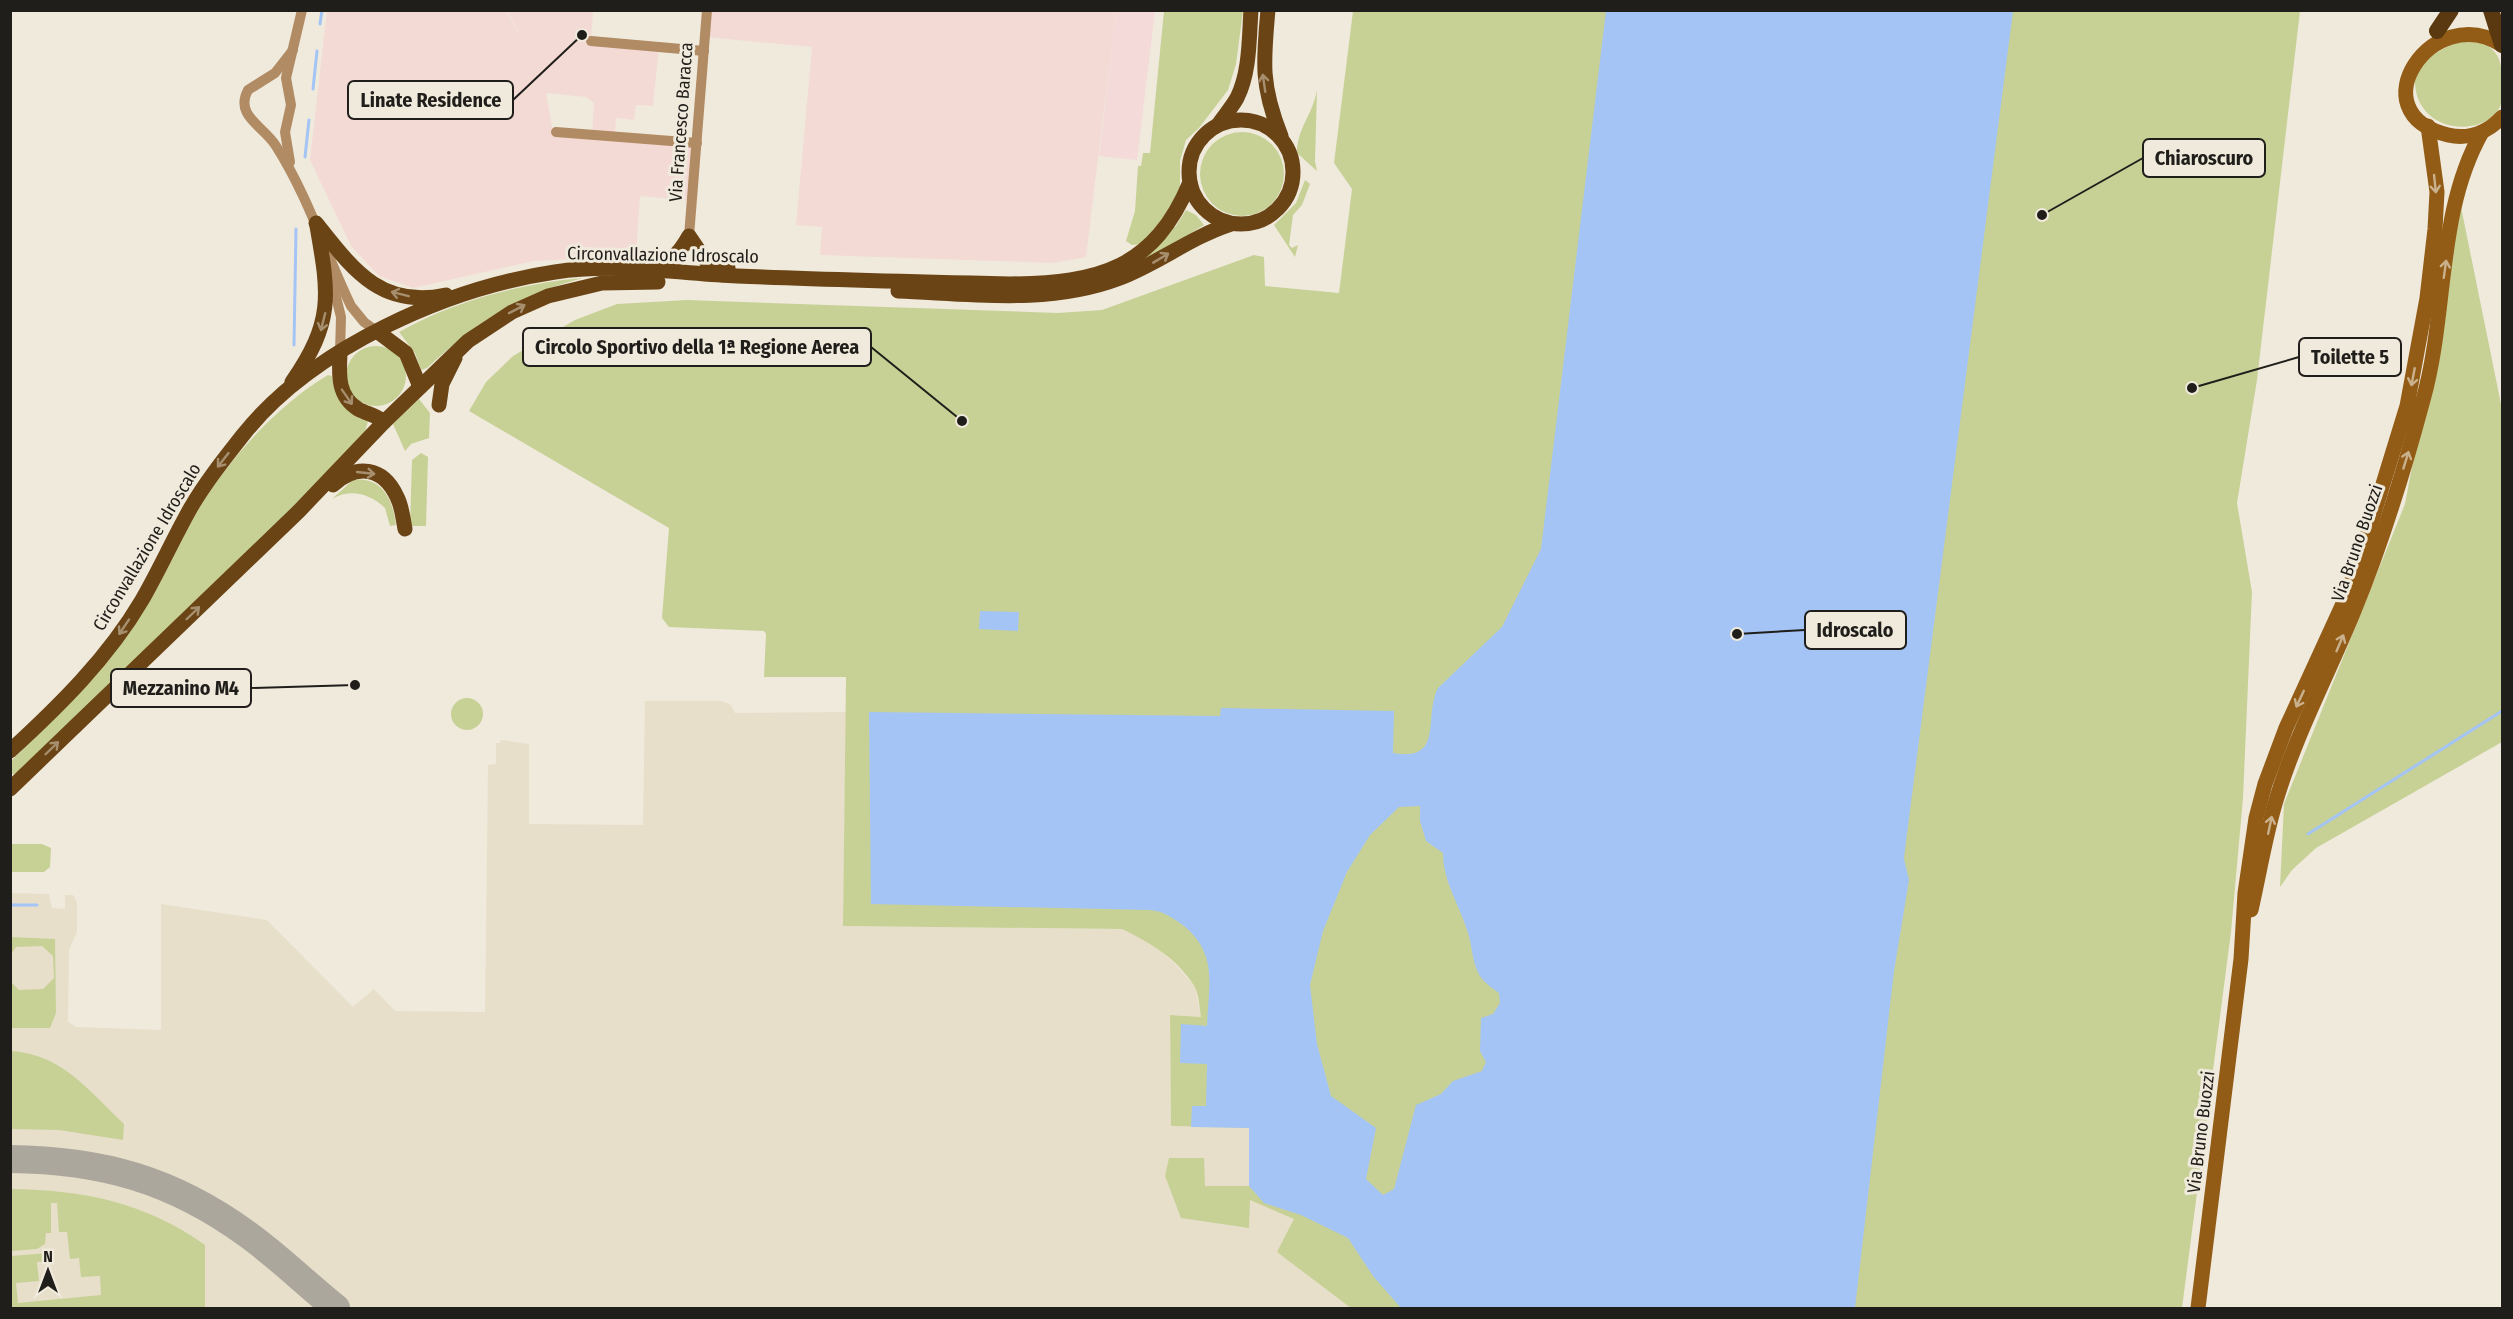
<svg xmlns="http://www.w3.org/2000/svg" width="2513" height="1319" viewBox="0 0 2513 1319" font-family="'Fira Sans Condensed',sans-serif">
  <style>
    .commercial { fill: #f4dad9 }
    .industrial { fill: #f4dad5; fill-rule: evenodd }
    .built { fill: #e7dfca }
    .green { fill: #c7d196 }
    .water { fill: #a4c4f5; fill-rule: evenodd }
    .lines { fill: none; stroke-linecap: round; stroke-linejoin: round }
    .stream { stroke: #a4c4f5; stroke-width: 3 }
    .taxiway { stroke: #aca79d; stroke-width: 28 }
    .minor { stroke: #b18b64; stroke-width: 10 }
    .secondary { stroke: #925c16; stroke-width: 15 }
    .primary { stroke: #6a4415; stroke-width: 15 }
    .trunk { stroke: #5a3910; stroke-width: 16 }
    .oneway { stroke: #a68f6f }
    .oneway2 { stroke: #cab18d }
    .labels { text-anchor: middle; stroke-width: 6; stroke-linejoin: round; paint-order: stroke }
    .street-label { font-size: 18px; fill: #201e1a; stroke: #f0eadd }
    .leader { fill: none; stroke: #201e1a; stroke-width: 2 }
    .callout-dot { fill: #201e1a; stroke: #f0eadd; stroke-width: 2 }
    .callout { fill: #f0eadd; stroke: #201e1a; stroke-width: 2 }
    .callout-label { font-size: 20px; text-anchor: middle; font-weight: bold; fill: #201e1a }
  </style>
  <rect width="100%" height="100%" fill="#f0eadd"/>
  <polygon class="commercial" points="1116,11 1155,11 1137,160 1099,156"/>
  <g class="industrial">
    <path d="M327,10L506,11L525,43L507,11H593L591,40L659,47L653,106L636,105L634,120L616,118L615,136L697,143L692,201L640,196L636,256L534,261L413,288L379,276L351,246L310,160ZM546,93L586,97L594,103L592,135L553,131Z"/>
    <polygon points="707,11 1116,11 1086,257 1053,263 820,255 822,227 796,225 812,47 705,37"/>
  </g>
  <polygon class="built" points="645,701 722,701 731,705 735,713 846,712 843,926 1122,929 1151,943 1174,963 1195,986 1201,1017 1170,1015 1171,1126 1249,1128 1249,1186 1294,1219 1351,1308 11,1308 11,893 49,894 52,908 65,909 65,895 73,895 77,902 77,932 69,950 68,1022 76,1027 161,1030 161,904 267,920 353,1007 374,989 395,1011 485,1012 488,765 496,764 496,743 500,743 501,740 529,744 529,824 643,825"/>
  <g class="green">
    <polygon points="1164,11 1243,11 1236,64 1228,90 1199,128 1186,140 1180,161 1180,197 1142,244 1132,245 1126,241 1135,211 1138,166 1141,166 1143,153 1150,153"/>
    <path d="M1353,11H2300L2257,380L2237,503L2252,592L2243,798L2231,932L2182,1308H1351L1277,1252L1294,1219L1250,1200L1249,1228L1181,1218L1165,1176L1169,1158H1204L1205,1186H1249V1128L1171,1126L1170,1015L1201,1017C1199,1007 1199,992 1193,984C1176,958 1149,942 1122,929L843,926L846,677H764L766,634L764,631L669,627L662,618L669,528L469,411L486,382L513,356L575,320L617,304L687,300L1058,313L1102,310L1254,255L1264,257L1265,286L1339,293L1352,189L1334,163Z"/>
    <path d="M2469,35C2495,50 2502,51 2502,83C2502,89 2503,96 2502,101C2491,143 2400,136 2417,63Z"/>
    <path d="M1317,90L1315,161L1317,171L1297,153C1297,128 1313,114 1317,90Z"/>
    <circle cx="1242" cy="174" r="42"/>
    <polygon points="1305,180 1310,184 1302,205 1293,215 1289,245 1292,248 1298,245 1295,257 1274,225 1296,203"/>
    <polygon points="2461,207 2502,409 2502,742 2316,848 2292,870 2280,887 2284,804 2405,504"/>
    <polygon points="1186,210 1196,215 1204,225 1144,262 1144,257 1176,226"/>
    <path d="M583,278C518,295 476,322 427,368L421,370L415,353L399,332C453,301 522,283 583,278Z"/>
    <circle cx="376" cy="376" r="30"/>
    <path d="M328,375L332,376C334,400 348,411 368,421L365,432L295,506L16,774H11V761C61,713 111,664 148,604C166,575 179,542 197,512C226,462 277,405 328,375Z"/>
    <polygon points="419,399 430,413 429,438 411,444 405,451 393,424"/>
    <polygon points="421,453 428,457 426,526 410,526 412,460"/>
    <path d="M353,480C383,476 393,501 396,525L390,526L385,508C370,494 351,488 332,499Z"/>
    <circle cx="467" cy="714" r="16"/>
    <polygon points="11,844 42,844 51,848 50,867 44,872 11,872"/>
    <polygon points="11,937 55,939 56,1013 50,1028 11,1028 11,982 19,990 43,989 54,978 53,956 42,946 16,947 11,954"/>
    <path d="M11,1051C62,1054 89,1091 124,1124L123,1140L59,1130L11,1129Z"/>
    <path d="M11,1189C83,1190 145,1202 205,1245V1308H11V1256L48,1253L49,1261L37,1262L39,1281L16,1283L18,1303L101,1295L100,1276L81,1277L79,1258L70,1259L67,1232H59L57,1203H51V1233H46L45,1244L37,1249L11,1251Z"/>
  </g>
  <g class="water">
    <path d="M1606,11H2013L1905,849L1904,859L1909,880L1894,971L1855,1308H1401L1373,1276L1348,1238L1301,1215L1264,1203L1249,1186V1128L1191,1127L1192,1106H1206L1207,1064L1180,1063L1181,1024L1207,1026C1208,987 1219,955 1184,926C1173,918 1164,911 1150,910L871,904L869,712L1220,716L1221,708L1394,711L1393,753C1445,762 1423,717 1438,688L1502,627L1541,549ZM1420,806V821L1426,841L1443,853C1443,882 1460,906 1468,933C1472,945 1472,959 1477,970C1481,981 1491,987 1499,993L1500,1003L1493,1014L1481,1018L1480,1051L1486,1062L1482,1071L1453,1081L1441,1094L1416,1105L1394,1189L1383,1195L1366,1179L1376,1128L1331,1096L1317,1044L1310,985L1323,931L1347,872L1370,835L1399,807Z"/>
    <polygon points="980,611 1019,612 1018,631 979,629"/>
  </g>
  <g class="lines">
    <g class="stream">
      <polyline points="320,24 322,10"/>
      <polyline points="313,89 317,51"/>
      <polyline points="305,157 309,120"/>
      <polyline points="294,345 296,229"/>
      <polyline points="2308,834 2502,711"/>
      <polyline points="10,905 37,905"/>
    </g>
    <path class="taxiway" d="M10,1159C102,1160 173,1180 247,1234C278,1256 306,1284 336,1308"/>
    <g class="minor">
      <polyline points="591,41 704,51"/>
      <path d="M293,50L275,73L248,90C234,116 264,126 276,146C308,196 325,252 351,306L364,322L378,332"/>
      <polyline points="556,132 697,143"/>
      <polyline points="290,162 285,132 291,105 286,78 302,10"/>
      <polyline points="689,236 707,10"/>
      <polyline points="329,269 341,317 340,353"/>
    </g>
    <g class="secondary">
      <path d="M2502,45C2433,0 2356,113 2448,135C2469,140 2488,132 2502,117"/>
      <path d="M2251,910C2259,875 2265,838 2275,804C2294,738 2328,675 2354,611C2382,543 2404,471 2423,400C2448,312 2436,213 2482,132"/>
      <polyline points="2198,1308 2241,959 2245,893 2256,818 2265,784 2286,728 2342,606 2360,559 2407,406 2427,298 2435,229 2437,192 2428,126"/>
    </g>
    <g class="primary">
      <path d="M1268,10C1263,63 1261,86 1281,136"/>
      <circle cx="1241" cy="172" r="52"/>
      <path d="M1218,125C1224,116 1232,107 1237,98C1250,72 1249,39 1251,10"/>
      <path d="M316,223C352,268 380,309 446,295"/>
      <path d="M649,264C670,264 679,254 689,236L708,264L728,268"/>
      <path d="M898,291C972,294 1049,305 1120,278C1159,263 1191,237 1231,224"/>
      <polyline points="378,332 406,353 420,387"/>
      <path d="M340,353C339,374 337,396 358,409C367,414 376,415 384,422"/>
      <path d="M292,382C334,321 329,295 317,226"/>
      <polyline points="439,405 442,384 455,358"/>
      <path d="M333,485C356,464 383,466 397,497C402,506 403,519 405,529"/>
      <path d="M10,751C59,706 108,658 142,600C159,571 173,539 190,509C205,483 224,459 243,435C312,348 447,288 555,272C614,263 678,273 737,276C828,280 919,282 1010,284C1099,283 1154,269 1190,182"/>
      <polyline points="10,789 299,511 384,422 468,341 512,312 548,296 602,283 658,282"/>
    </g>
    <g class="trunk">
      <polyline points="2491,10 2502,45"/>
      <polyline points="2437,31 2451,10"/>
    </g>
  </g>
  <defs><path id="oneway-shaft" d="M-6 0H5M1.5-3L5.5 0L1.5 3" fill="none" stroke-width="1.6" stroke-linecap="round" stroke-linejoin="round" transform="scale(1.5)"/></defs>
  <g class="oneway">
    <use href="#oneway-shaft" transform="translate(1264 83) rotate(-98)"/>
    <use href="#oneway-shaft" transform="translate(1161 258) rotate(-31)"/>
    <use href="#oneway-shaft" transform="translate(400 294) rotate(-166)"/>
    <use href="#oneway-shaft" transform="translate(517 309) rotate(-27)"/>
    <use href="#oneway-shaft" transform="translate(323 322) rotate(104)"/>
    <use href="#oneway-shaft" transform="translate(347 397) rotate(55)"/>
    <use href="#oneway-shaft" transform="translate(223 460) rotate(128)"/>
    <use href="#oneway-shaft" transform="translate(366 473) rotate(6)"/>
    <use href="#oneway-shaft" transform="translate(193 613) rotate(-44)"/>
    <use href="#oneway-shaft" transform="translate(124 627) rotate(124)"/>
    <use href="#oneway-shaft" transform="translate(52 748) rotate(-44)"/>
  </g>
  <g class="oneway2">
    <use href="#oneway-shaft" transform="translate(2435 184) rotate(84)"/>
    <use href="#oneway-shaft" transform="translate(2445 269) rotate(-82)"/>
    <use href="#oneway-shaft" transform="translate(2413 377) rotate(101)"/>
    <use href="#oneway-shaft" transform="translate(2406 460) rotate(-73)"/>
    <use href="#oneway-shaft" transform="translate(2340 643) rotate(-67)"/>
    <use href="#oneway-shaft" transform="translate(2300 699) rotate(115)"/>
    <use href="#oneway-shaft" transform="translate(2270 825) rotate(-78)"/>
  </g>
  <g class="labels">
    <g class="street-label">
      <text transform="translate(681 122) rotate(-86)" y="6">Via Francesco Baracca</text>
      <text transform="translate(663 255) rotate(1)" y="6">Circonvallazione Idroscalo</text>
      <text transform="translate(2357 543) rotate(-71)" y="6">Via Bruno Buozzi</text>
      <text transform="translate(147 547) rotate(-59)" y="6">Circonvallazione Idroscalo</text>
      <text transform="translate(2201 1132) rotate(-83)" y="6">Via Bruno Buozzi</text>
    </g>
  </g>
  <path class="leader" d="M582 35L513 100M2042 215L2143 158M962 421L871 347M2192 388L2299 357M1737 634L1805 630M355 685L251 688"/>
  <g class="callout-dot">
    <circle cx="582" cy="35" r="6"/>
    <circle cx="2042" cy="215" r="6"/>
    <circle cx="962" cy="421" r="6"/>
    <circle cx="2192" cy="388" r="6"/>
    <circle cx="1737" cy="634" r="6"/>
    <circle cx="355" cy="685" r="6"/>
  </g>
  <g class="callout">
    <rect x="348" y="81" width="165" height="38" rx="6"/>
    <rect x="2143" y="139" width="122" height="38" rx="6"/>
    <rect x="523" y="328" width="348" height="38" rx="6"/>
    <rect x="2299" y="338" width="102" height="38" rx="6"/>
    <rect x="1805" y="611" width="101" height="38" rx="6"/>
    <rect x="111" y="669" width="140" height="38" rx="6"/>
  </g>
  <g class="callout-label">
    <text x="431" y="107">Linate Residence</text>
    <text x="2204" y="165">Chiaroscuro</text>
    <text x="697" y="354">Circolo Sportivo della 1ª Regione Aerea</text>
    <text x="2350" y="364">Toilette 5</text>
    <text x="1855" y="637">Idroscalo</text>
    <text x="181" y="695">Mezzanino M4</text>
  </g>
  <rect width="2513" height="1319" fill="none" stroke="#201e1a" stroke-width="24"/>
  <g transform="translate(48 1271)" stroke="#f0eadd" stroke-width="4.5" paint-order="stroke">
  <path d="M0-4.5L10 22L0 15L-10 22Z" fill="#201e1a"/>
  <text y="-9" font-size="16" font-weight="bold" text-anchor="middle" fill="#201e1a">N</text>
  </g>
</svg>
